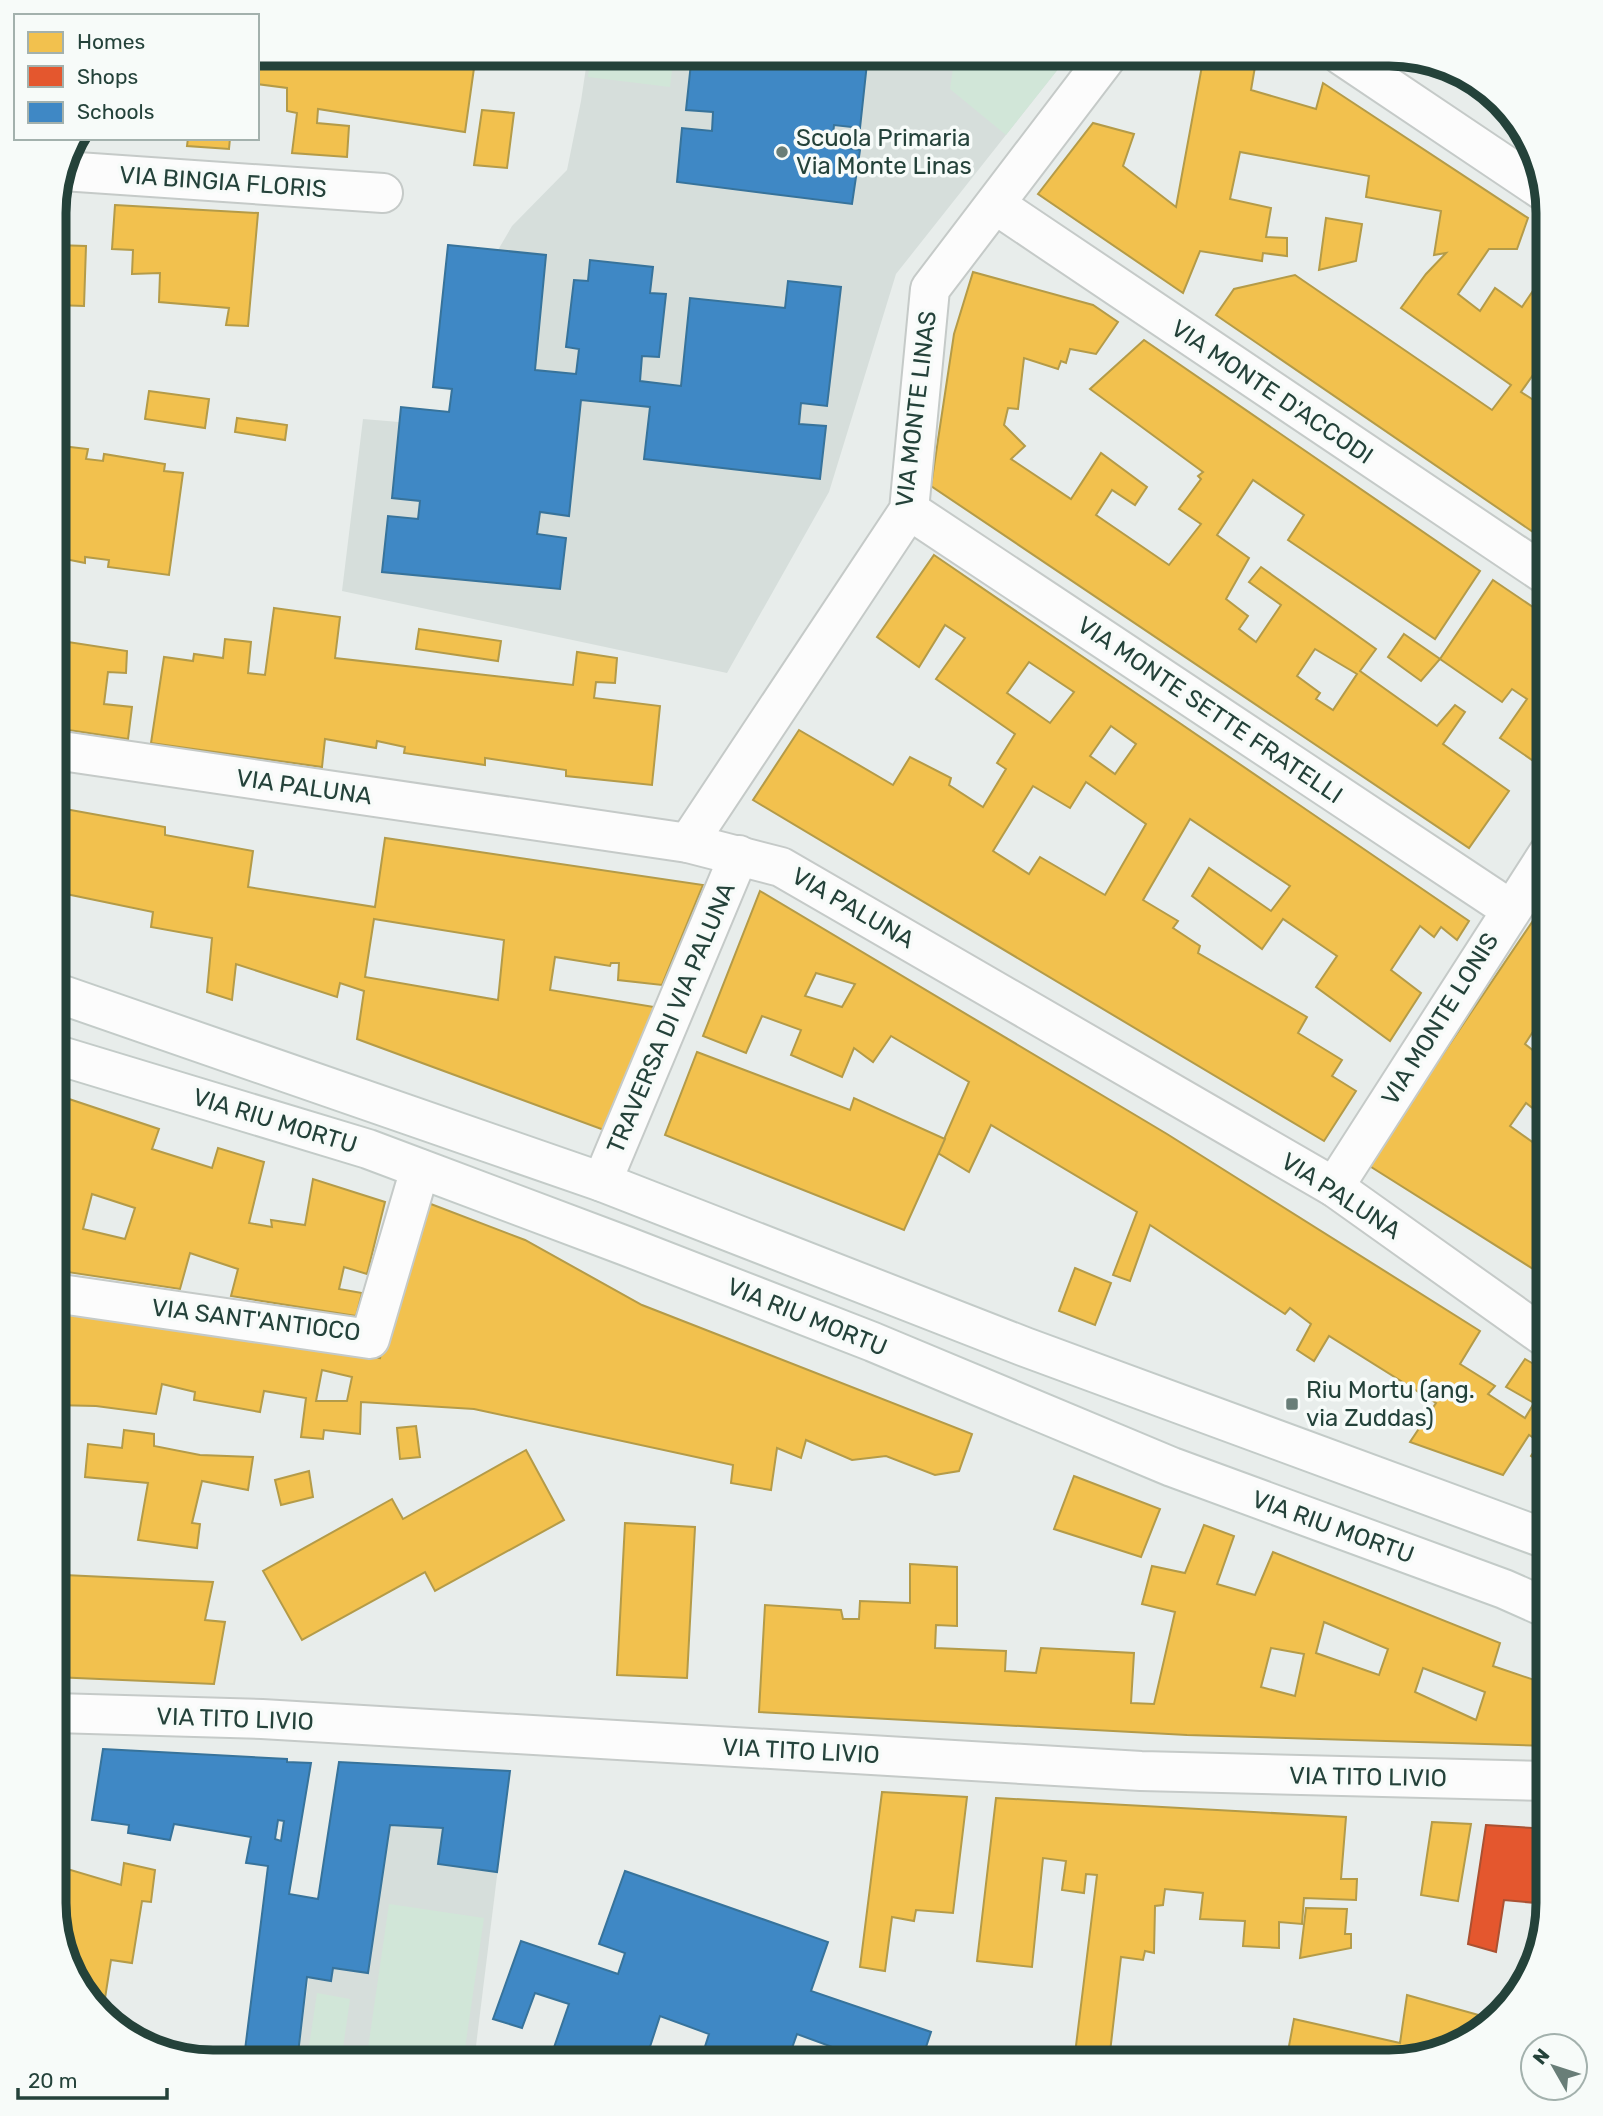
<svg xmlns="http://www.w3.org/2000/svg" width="1603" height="2116" viewBox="0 0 1603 2116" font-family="Rubik,sans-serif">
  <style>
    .built { fill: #d6dedb }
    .green { fill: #d1e6d8 }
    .homes { fill: #f2c14e; stroke: #b49b48; stroke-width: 2; fill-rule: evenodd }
    .shops { fill: #e4572e; stroke: #aa5132; stroke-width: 2 }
    .schools { fill: #3f88c5; stroke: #37739b; stroke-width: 2; fill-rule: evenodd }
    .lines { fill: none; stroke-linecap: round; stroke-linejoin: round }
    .minor-casing { stroke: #c5cac8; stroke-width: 42 }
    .secondary-casing { stroke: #c3cbc8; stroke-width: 42 }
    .minor { stroke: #fcfcfc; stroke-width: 38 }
    .secondary { stroke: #fcfcfc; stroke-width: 38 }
    .poi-dot { fill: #697e78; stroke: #f7fbf9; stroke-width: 2.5 }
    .labels { text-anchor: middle; stroke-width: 7; stroke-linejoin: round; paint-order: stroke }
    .poi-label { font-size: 24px; fill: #24423a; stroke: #f7fbf9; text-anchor: start }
    .street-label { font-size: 24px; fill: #24423a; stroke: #f7fbf9 }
    .rim { fill: none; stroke: #24423a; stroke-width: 9 }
  </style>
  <rect width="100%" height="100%" fill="#e8edeb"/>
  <g class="built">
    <polygon points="588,54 1070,54 896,274 829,492 727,673 342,591 363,419 399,422 401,407 449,411 451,389 433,387 448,245 498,250 512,226 567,170 581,101"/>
    <polygon points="339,1762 510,1771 474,2062 297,2062"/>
  </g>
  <g class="green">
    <polygon points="591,54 674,54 670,87 588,77"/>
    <polygon points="955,54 1070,54 1006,135 950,89"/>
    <polygon points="389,1904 484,1918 463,2062 366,2062"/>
    <polygon points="317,1993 350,1999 341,2062 307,2060"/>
  </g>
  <g class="homes">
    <polygon points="257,54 476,54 465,132 318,109 317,123 349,126 347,157 292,153 297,113 287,111 287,88 257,84"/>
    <polygon points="1204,55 1257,55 1251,90 1316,109 1323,83 1528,218 1517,249 1489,249 1458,294 1480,311 1495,288 1522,307 1549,267 1549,352 1521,392 1549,410 1549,428 1538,442 1549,450 1549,543 1216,315 1234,289 1295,275 1492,410 1511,385 1401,308 1426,274 1446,253 1434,255 1441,211 1366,197 1369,176 1240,152 1230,199 1271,208 1266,237 1287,238 1287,256 1263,253 1262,261 1200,251 1183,293 1038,194 1093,123 1134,134 1123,166 1176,207"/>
    <polygon points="482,110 514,113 507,168 474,165"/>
    <polygon points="188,138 230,138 229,149 187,146"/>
    <polygon points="115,205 258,213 248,326 226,325 229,308 159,302 160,273 132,274 133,250 112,249"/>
    <polygon points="1326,218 1362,224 1356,261 1319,270"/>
    <polygon points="55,245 86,246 84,306 55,305"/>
    <path d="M973,272L1093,305L1118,322L1096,354L1070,349L1066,363L1061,361L1058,369L1024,358L1018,409L1008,408L1004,425L1025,446L1011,459L1071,499L1101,453L1147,487L1135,505L1112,490L1096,515L1169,565L1201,524L1179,509L1201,479L1198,476L1203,472L1090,389L1144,340L1480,571L1435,639L1288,540L1304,515L1253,480L1217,535L1249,558L1226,599L1248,616L1239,629L1256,642L1281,605L1249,582L1261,567L1376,649L1360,671L1437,726L1455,705L1465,712L1443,744L1509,791L1469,848L931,486L954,334ZM1315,649L1357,674L1333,710L1316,699L1320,693L1297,676Z"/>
    <polygon points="149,391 209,399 205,428 145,419"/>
    <polygon points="237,418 287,425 285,440 235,432"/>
    <polygon points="55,439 62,440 62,446 88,449 86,459 103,461 104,454 165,464 164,471 183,473 169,575 108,567 109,560 85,557 85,563 55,557"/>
    <path d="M934,555L1469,921L1457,940L1441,927L1434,937L1420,926L1391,970L1421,993L1390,1041L1316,987L1337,956L1283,919L1262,949L1192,896L1209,868L1271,911L1290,886L1190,819L1143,900L1178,921L1173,928L1200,946L1198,953L1307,1017L1298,1033L1342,1060L1332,1076L1356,1091L1324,1141L753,800L799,730L893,785L910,757L951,778L949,785L983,807L1006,769L997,763L1015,734L936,679L965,638L945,625L919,667L877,637ZM1029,662L1074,692L1050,723L1007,693ZM1111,726L1136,744L1115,774L1090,756ZM1086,782L1146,824L1105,895L1040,857L1029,874L993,851L1033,786L1070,808Z"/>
    <polygon points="1493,580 1549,618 1549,735 1532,760 1500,738 1527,699 1512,689 1502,702 1440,659"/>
    <polygon points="274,608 340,617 335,658 573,685 577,652 617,658 615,683 596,682 594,698 660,706 652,785 566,776 566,770 485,758 485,765 404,753 405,747 377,741 376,748 325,739 322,767 151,743 164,657 193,661 194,654 223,658 225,639 251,642 248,673 265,675"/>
    <polygon points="419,629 501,641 498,661 416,649"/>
    <polygon points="1404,634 1440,659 1421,681 1388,657"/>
    <polygon points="55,640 127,651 126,673 108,672 104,704 132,707 128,739 55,728"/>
    <path d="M54,807L165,827V835L253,851L248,887L375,907L385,838L703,885L662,985L618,980L619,963H611L610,966L555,957L550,990L654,1007L604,1130L357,1039L364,991L340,983L337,997L236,964L232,1000L207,992L212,938L151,927L153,912L66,894L65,902L54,900ZM374,919L504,940L498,1000L365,977Z"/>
    <path d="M760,891L1167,1134L1480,1331L1460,1364L1495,1386L1488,1394L1525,1418L1534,1403L1506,1387L1525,1359L1549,1373V1468L1531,1456L1540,1442L1529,1435L1503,1475L1410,1442L1436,1403L1329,1336L1314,1361L1297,1350L1311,1324L1290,1308L1285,1314L1150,1225L1130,1281L1113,1275L1137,1212L991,1125L969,1172L938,1153L969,1082L891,1036L873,1062L854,1048L842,1077L791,1055L801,1030L762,1016L746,1053L703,1036ZM816,973L855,984L842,1007L805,996Z"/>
    <polygon points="1549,897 1549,1024 1541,1019 1525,1044 1549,1063 1549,1110 1544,1117 1526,1103 1510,1126 1549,1154 1549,1193 1545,1198 1549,1201 1549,1279 1368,1165"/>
    <polygon points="697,1052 850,1110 854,1098 945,1139 904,1230 665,1135"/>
    <path d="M54,1094L159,1129L152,1149L212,1168L218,1148L264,1162L249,1223L272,1227L271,1220L305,1225L313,1179L385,1202L367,1274L344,1267L339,1289L362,1293L356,1316L231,1296L238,1269L190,1253L180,1289L54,1270ZM92,1194L135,1208L125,1239L83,1229Z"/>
    <path d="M423,1201L525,1240L642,1305L972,1434L959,1471L935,1475L886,1456L852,1460L806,1440L801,1458L777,1448L771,1490L731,1483L733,1465L474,1409L361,1402L360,1434L324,1430L323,1439L301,1437L306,1398L264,1391L260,1412L194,1400L195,1392L162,1384L156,1414L96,1406L54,1405V1306L206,1328L380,1358ZM322,1370L352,1377L347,1401H316Z"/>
    <polygon points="1075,1268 1111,1283 1095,1325 1059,1311"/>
    <polygon points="416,1426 420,1457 400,1459 397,1428"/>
    <polygon points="124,1430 154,1434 154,1446 200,1455 253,1457 248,1490 202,1481 192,1523 200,1524 197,1548 138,1540 148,1483 85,1477 88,1444 122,1448"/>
    <polygon points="526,1450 564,1520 435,1591 425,1572 302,1640 263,1571 392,1499 403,1519"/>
    <polygon points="309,1471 313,1497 281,1505 275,1480"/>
    <polygon points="1074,1476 1160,1509 1141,1557 1054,1529"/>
    <polygon points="625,1523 695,1527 687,1678 617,1675"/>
    <path d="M1204,1525L1234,1536L1217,1584L1255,1595L1273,1552L1500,1643L1493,1666L1549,1685V1746L1187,1735L759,1712L765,1605L841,1610L843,1619H859L860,1601L910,1603V1564L957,1567V1626L936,1625L935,1648L1006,1651L1005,1671L1036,1673L1041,1648L1134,1653L1131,1703L1154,1704L1175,1612L1142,1604L1152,1566L1185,1573ZM1324,1622L1388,1649L1379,1675L1316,1653ZM1271,1648L1304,1654L1295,1696L1261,1687ZM1423,1668L1485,1692L1476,1720L1415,1692Z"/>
    <polygon points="64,1575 213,1582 205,1620 225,1622 214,1684 54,1677 54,1590 65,1590"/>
    <polygon points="882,1792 967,1797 953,1913 916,1910 914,1921 892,1917 885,1971 860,1967"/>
    <polygon points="996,1798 1346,1817 1341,1879 1357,1879 1356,1900 1304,1898 1302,1924 1279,1922 1279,1948 1243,1946 1245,1921 1200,1919 1203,1893 1165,1889 1163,1905 1155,1906 1154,1953 1145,1951 1143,1960 1121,1957 1109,2061 1117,2062 1074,2062 1097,1875 1086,1874 1084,1893 1062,1890 1066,1861 1043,1858 1032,1967 977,1961"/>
    <polygon points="1432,1822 1471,1824 1458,1901 1421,1895"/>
    <polygon points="124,1863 155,1870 151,1902 142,1901 132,1963 111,1960 103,2011 81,1991 54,1902 54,1865 121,1885"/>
    <polygon points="1306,1908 1347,1909 1345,1934 1351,1934 1351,1948 1300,1958"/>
    <polygon points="1407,1995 1493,2019 1478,2035 1390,2062 1286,2062 1294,2019 1400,2043"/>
  </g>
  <polygon class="shops" points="1486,1825 1549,1829 1547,1909 1536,1907 1536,1903 1504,1900 1496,1952 1468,1944"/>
  <g class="schools">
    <polygon points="692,54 868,54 860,128 834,125 832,146 860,150 852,204 677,182 682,128 712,131 713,112 686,110"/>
    <polygon points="448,245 546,255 535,370 576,374 579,349 566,347 574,280 588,281 590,260 653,267 650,293 666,294 659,357 642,356 640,381 681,386 690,298 785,308 788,281 841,287 827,406 801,403 799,424 826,426 820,479 644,459 650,407 581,400 569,516 540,512 537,534 566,538 560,589 382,572 388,516 418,519 420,501 392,498 401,407 449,412 452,389 433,387"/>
    <path d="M103,1749L287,1759V1762L311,1763L289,1894L318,1899L339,1762L510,1771L497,1872L438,1864L443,1828L390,1825L368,1973L333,1968L331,1981L307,1977L297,2062H213L160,2048L245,2050L268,1866L246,1863L251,1837L174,1824L170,1840L128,1833L129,1825L92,1820ZM278,1820L284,1821L281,1841L275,1839Z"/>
    <polygon points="625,1871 828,1942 811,1991 931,2032 921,2062 873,2062 797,2034 787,2062 718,2062 702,2056 709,2034 660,2016 645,2062 549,2062 569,2004 535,1993 522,2028 493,2019 521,1941 618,1974 625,1953 599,1944"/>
  </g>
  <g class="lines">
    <defs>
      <g id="minor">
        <polyline points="1341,55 1542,190"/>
        <polyline points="63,171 383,193"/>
        <polyline points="996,205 1549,577"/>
        <polyline points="909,510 1510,909"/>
        <polyline points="55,750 688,843 781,867 1334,1187 1549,1340"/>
        <polyline points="688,843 909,510 930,289 1109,54"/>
        <polyline points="602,1182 739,855"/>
        <polyline points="1334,1187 1549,852"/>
        <polyline points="54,1293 370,1339 420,1169"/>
        <polyline points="54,1713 262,1719 1141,1771 1549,1781"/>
      </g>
      <g id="secondary">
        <polyline points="54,992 602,1182 1025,1347 1549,1540"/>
        <polyline points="54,1054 368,1149 626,1246 873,1342 1172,1467 1504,1589 1549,1609"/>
      </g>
    </defs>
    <use href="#minor" class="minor-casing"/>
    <use href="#secondary" class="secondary-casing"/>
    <use href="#minor" class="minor"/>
    <use href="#secondary" class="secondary"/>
  </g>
  <g class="poi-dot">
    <circle cx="782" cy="152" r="7"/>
    <rect x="1285" y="1397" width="14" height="14" rx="3.5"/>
  </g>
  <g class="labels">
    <g class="poi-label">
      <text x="796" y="146">Scuola Primaria<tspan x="796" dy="28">Via Monte Linas</tspan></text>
      <text x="1306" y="1398">Riu Mortu (ang.<tspan x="1306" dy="28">via Zuddas)</tspan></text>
    </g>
    <g class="street-label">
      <text transform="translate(223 182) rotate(4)" y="8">VIA BINGIA FLORIS</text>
      <text transform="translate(1272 392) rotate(34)" y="8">VIA MONTE D'ACCODI</text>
      <text transform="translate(916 409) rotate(-83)" y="8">VIA MONTE LINAS</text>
      <text transform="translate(1210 710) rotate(34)" y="8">VIA MONTE SETTE FRATELLI</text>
      <text transform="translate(304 787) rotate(8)" y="8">VIA PALUNA</text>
      <text transform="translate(853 908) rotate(30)" y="8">VIA PALUNA</text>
      <text transform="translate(671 1018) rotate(-67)" y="8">TRAVERSA DI VIA PALUNA</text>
      <text transform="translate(1440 1019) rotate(-58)" y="8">VIA MONTE LONIS</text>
      <text transform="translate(275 1121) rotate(17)" y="8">VIA RIU MORTU</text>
      <text transform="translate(1341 1196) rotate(33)" y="8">VIA PALUNA</text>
      <text transform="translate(807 1317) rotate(22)" y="8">VIA RIU MORTU</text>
      <text transform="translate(256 1320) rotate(7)" y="8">VIA SANT'ANTIOCO</text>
      <text transform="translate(1333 1527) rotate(20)" y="8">VIA RIU MORTU</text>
      <text transform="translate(235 1719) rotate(2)" y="8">VIA TITO LIVIO</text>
      <text transform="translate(801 1751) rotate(3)" y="8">VIA TITO LIVIO</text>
      <text transform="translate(1368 1777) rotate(1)" y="8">VIA TITO LIVIO</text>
    </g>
  </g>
  <path d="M0 0H1603V2116H0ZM213 66H1389A147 147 0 0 1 1536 213V1903A147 147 0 0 1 1389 2050H213A147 147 0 0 1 66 1903V213A147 147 0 0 1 213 66Z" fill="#f7fbf9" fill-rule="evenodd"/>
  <path class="rim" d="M213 66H1389A147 147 0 0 1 1536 213V1903A147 147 0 0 1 1389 2050H213A147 147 0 0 1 66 1903V213A147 147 0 0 1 213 66Z"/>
  <rect x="14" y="14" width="245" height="126" fill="#f7fbf9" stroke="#a3b1ad" stroke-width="2"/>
  <rect x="28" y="32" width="35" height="21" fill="#f2c14e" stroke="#a3b1ad" stroke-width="2"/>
  <text x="77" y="49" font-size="21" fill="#24423a">Homes</text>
  <rect x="28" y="66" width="35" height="21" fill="#e4572e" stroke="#a3b1ad" stroke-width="2"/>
  <text x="77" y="84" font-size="21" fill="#24423a">Shops</text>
  <rect x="28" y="102" width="35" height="21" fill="#3f88c5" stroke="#a3b1ad" stroke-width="2"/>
  <text x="77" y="119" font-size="21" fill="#24423a">Schools</text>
  <g transform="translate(1554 2067) rotate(309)"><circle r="33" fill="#f7fbf9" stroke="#a3b1ad" stroke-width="2"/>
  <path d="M0-5L12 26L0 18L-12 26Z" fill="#697e78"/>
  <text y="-10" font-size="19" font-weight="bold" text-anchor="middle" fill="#24423a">N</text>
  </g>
  <path d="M18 2088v10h149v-10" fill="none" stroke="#24423a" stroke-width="3.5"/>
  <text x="28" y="2088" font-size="21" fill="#24423a" stroke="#f7fbf9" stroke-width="5" paint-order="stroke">20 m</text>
</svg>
